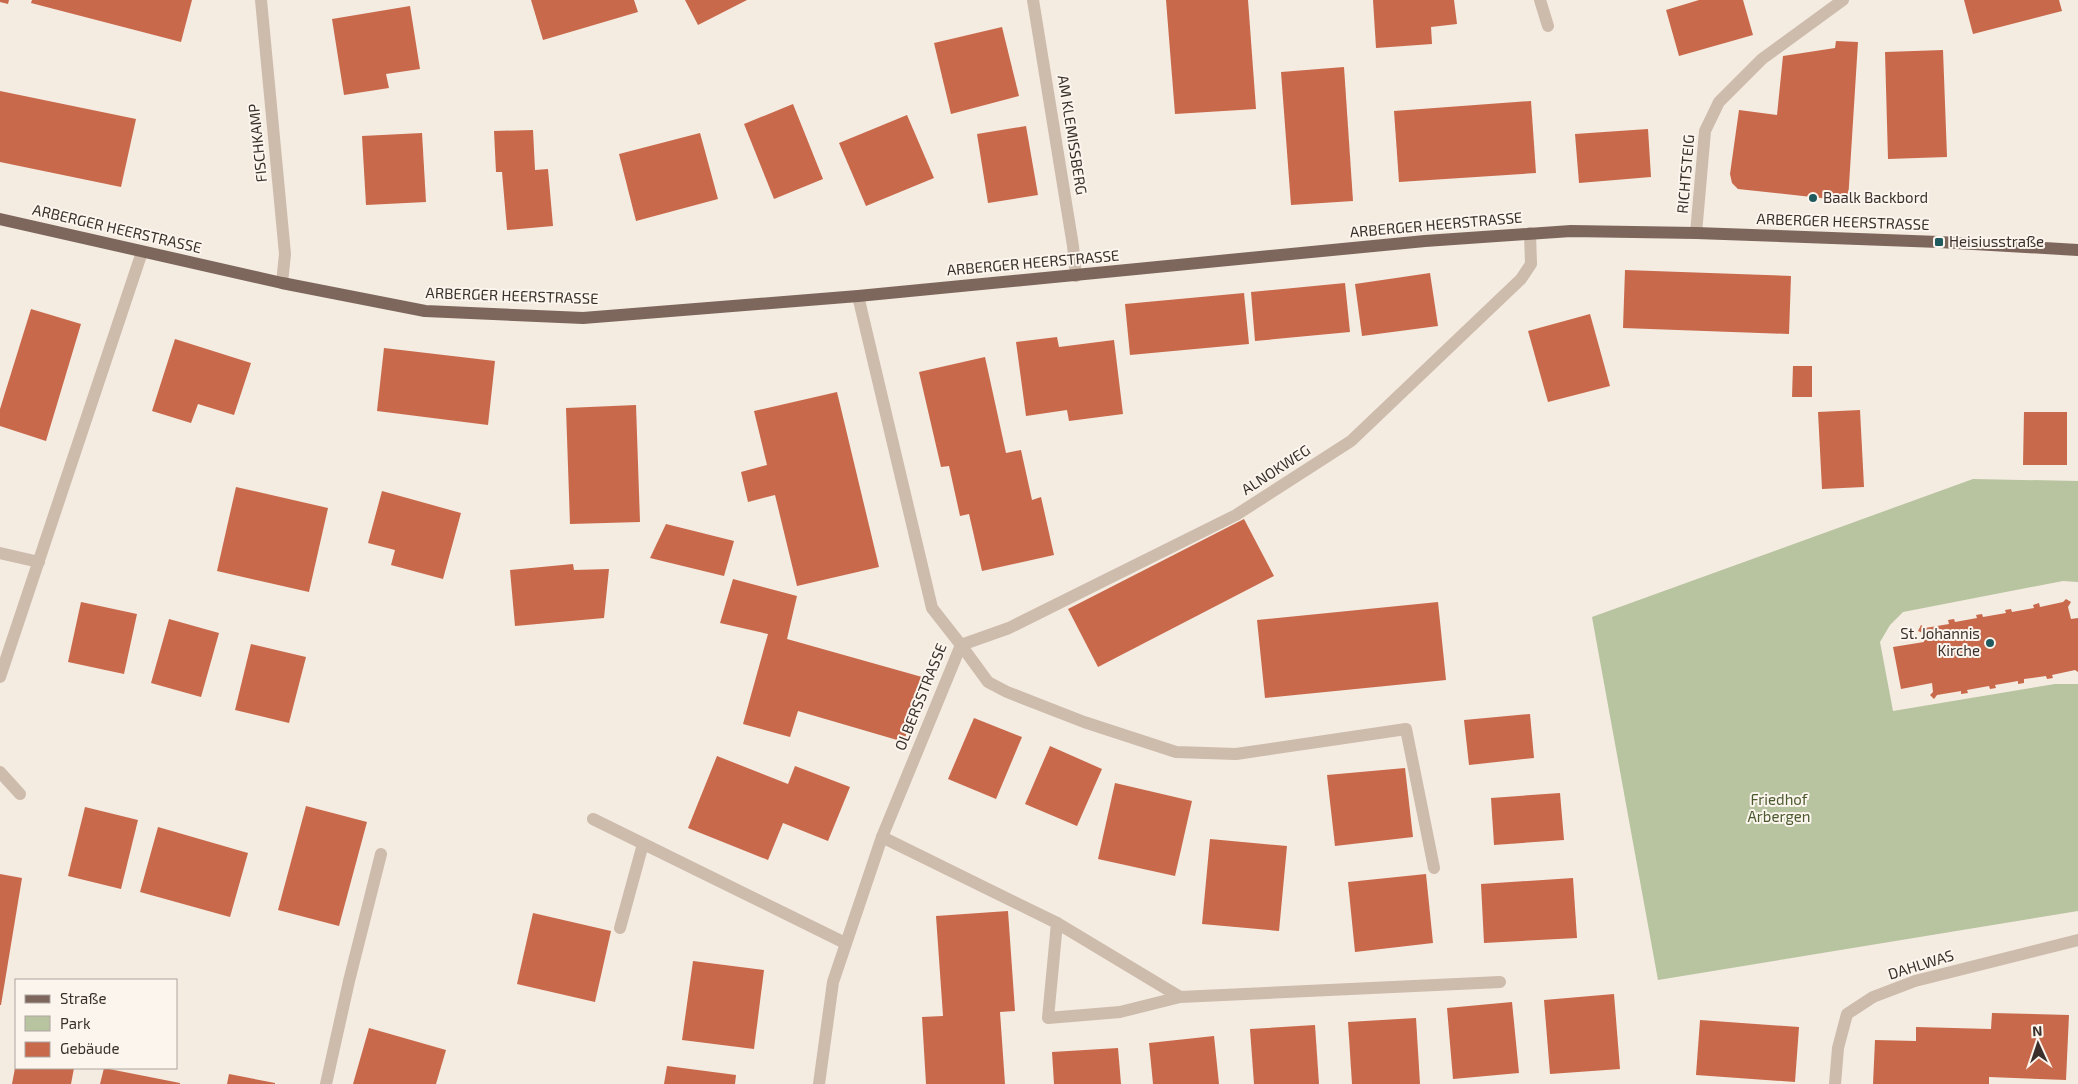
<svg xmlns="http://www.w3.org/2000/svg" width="2078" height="1084" viewBox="0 0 2078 1084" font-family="'Exo 2',sans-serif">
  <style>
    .green { fill: #b8c4a0 }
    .building { fill: #c8694b }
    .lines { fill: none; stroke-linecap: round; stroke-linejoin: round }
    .minor { stroke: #cdbbac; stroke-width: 12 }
    .major { stroke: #7d675c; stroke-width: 12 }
    .poi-dot { fill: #1f5a5e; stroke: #fbf5ee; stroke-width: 2 }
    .labels { text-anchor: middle; stroke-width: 4; stroke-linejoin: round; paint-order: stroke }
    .street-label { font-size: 15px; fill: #3b302b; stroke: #fbf5ee }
    .poi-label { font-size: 15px; fill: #3b302b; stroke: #fbf5ee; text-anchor: start }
    .park-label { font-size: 15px; fill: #4a5a2e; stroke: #fbf5ee }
  </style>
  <rect width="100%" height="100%" fill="#f4ebe1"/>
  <polygon class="green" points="1973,479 2078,481 2078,582 2063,581 1903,612 1890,625 1880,642 1893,711 2055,684 2078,684 2078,911 1658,980 1592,617"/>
  <g class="building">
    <polygon points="0,0 9,0 8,4 0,2"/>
    <polygon points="32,0 192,0 181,42 31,3"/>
    <polygon points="531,0 634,0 638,12 543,40"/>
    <polygon points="685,0 747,0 698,25"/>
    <polygon points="1166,0 1248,0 1256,109 1175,114"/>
    <polygon points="1373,0 1454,0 1457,24 1431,27 1432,44 1376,48"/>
    <polygon points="1699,0 1743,0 1753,35 1679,56 1666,10"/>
    <polygon points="1964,0 2059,0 2062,11 1973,34"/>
    <polygon points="410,6 420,69 386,74 389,88 344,95 332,19"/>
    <polygon points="1002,27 1019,96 951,114 934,43"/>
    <polygon points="1836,41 1858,42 1848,201 1738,189 1732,183 1730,174 1739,110 1777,115 1783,56 1835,48"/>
    <polygon points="1943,50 1947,157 1888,159 1885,52"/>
    <polygon points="1344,67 1353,201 1291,205 1281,72"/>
    <polygon points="0,91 136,119 121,187 0,162"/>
    <polygon points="1531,101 1536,173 1399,182 1394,111"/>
    <polygon points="793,104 823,179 774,199 744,124"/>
    <polygon points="907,115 934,178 866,206 839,143"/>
    <polygon points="1026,126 1038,195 988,203 977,134"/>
    <polygon points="1648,129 1651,177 1579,183 1575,134"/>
    <polygon points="533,130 535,170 548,169 553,226 507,230 502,172 496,172 494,131"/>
    <polygon points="422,133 426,202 366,205 362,136"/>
    <polygon points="700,133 718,199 636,221 619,154"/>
    <polygon points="1625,270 1791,276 1789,334 1623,328"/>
    <polygon points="1430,273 1438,326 1362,336 1355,284"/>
    <polygon points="1345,283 1350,332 1255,341 1251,292"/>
    <polygon points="1244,293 1249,344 1130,355 1125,304"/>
    <polygon points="31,309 81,324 46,441 0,426 0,409"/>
    <polygon points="1590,314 1610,386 1548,402 1528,331"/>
    <polygon points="1057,337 1059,347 1114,340 1123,414 1069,421 1067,410 1026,416 1016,342"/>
    <polygon points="175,339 251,363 234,415 198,404 191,423 152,411"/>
    <polygon points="384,348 495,361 488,425 377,411"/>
    <polygon points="985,357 1006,453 1021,450 1032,500 1041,497 1054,555 982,571 969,514 960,516 949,466 941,467 919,372"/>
    <polygon points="1793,366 1812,366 1812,397 1792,397"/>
    <polygon points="837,392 879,567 797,586 775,495 748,502 741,472 767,465 754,411"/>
    <polygon points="636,405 640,522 570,524 566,408"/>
    <polygon points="1860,410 1864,487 1822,489 1818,412"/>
    <polygon points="2024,412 2067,412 2067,465 2023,465"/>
    <polygon points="236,487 328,508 309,592 217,571"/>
    <polygon points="382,491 461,513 443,579 391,565 395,550 368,543"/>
    <polygon points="1244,519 1274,576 1098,667 1068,609"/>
    <polygon points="666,524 734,541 724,576 650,558"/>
    <polygon points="573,564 574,570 609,569 604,618 515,626 510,570"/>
    <polygon points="733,579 797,596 787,639 922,677 904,742 798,711 790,737 743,724 768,634 720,623"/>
    <polygon points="2066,599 2071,602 2068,607 2071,619 2078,618 2078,672 2075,670 2052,675 2053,678 2047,679 2046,676 2024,679 2024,683 2018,684 2018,681 1995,685 1996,688 1990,689 1989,686 1967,690 1968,693 1961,694 1961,691 1937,695 1934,699 1930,695 1933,692 1932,683 1901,689 1893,647 1924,642 1923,633 1918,631 1921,625 1925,628 1949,624 1948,620 1954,619 1955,622 1977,618 1976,615 1982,614 1983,617 2006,613 2005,610 2011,609 2012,612 2034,608 2033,605 2039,603 2040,607 2063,602"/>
    <polygon points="81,602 137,614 124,674 68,662"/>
    <polygon points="1438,602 1446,680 1265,698 1257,620"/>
    <polygon points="169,619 219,633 201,697 151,683"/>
    <polygon points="251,644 306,657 289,723 235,710"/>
    <polygon points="1530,714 1534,758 1469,765 1464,720"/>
    <polygon points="974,718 1022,737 996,799 948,779"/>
    <polygon points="1050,746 1102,769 1077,826 1025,804"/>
    <polygon points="717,756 788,784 795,766 850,787 828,841 783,823 768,860 688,828"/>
    <polygon points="1405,768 1413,837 1335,846 1327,775"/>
    <polygon points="1115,783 1192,801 1175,876 1098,859"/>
    <polygon points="1560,793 1564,840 1494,845 1491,798"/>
    <polygon points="306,806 367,822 339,926 278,910"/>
    <polygon points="85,807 138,820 121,889 68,876"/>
    <polygon points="158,827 248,853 230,917 140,892"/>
    <polygon points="1210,839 1287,846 1279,931 1202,924"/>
    <polygon points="0,874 22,878 1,1005 0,1005"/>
    <polygon points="1426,874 1433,943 1355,952 1348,882"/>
    <polygon points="1573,878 1577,938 1484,943 1481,884"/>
    <polygon points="1008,911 1015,1011 1000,1012 1005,1084 926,1084 922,1017 943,1016 936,916"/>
    <polygon points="533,913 611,931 595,1002 517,984"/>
    <polygon points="693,961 764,970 754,1049 682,1040"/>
    <polygon points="1614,994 1620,1069 1550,1074 1544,1000"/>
    <polygon points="1512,1002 1519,1073 1453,1079 1447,1008"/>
    <polygon points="1992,1013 2069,1015 2066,1080 1989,1077 1989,1084 1873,1084 1875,1040 1916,1041 1916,1027 1991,1029"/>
    <polygon points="1416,1018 1420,1084 1352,1084 1348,1022"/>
    <polygon points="1700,1020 1799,1027 1795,1082 1696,1075"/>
    <polygon points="1315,1025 1319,1084 1254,1084 1250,1029"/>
    <polygon points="369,1028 446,1050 436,1084 353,1084"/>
    <polygon points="1214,1036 1219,1084 1153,1084 1149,1043"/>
    <polygon points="1118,1048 1121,1084 1054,1084 1052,1052"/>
    <polygon points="667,1066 736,1075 735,1084 664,1084"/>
    <polygon points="15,1068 74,1068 71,1084 12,1084"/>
    <polygon points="104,1068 180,1083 180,1084 100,1084"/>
    <polygon points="229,1074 275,1083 275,1084 227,1084"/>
  </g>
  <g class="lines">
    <g class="minor">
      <polyline points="261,0 285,254 282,283"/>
      <polyline points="1033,0 1073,246 1076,276"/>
      <polyline points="1540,0 1548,26"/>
      <polyline points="1696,233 1705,131 1719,102 1762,59 1843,0"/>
      <polyline points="0,553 39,562"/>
      <polyline points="0,677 142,252"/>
      <polyline points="0,772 20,794"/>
      <polyline points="593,819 845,943"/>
      <polyline points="882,837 1057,923 1180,997 1500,982"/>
      <polyline points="1434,868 1406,729 1236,754 1176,752 1084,722 1007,692 988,682 961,645 1009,628 1236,515 1351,441 1521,279 1531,264 1530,233"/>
      <polyline points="1057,923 1048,1018 1120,1012 1180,997"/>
      <polyline points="620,928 643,844"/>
      <polyline points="326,1084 349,981 381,854"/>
      <polyline points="819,1084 833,982 882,837 961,645 932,608 858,296"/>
      <polyline points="1835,1084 1838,1048 1847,1014 1873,997 1915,981 2078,940"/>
    </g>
    <polyline class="major" points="0,219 282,283 425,311 583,318 858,296 1425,241 1571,231 1696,233 1939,242 2078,250"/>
  </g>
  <g class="poi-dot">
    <circle cx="1813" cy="198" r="5"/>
    <rect x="1934" y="237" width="10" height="10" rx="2.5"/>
    <circle cx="1990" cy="643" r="5"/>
  </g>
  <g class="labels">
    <g class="street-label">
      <text transform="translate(1072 135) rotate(81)" y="5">AM KLEMISSBERG</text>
      <text transform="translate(258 143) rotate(-96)" y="5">FISCHKAMP</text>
      <text transform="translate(1686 174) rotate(-85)" y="5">RICHTSTEIG</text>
      <text transform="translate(1843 222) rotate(2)" y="5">ARBERGER HEERSTRASSE</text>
      <text transform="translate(1436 225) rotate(-5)" y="5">ARBERGER HEERSTRASSE</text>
      <text transform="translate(117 229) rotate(13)" y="5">ARBERGER HEERSTRASSE</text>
      <text transform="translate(1033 263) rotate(-5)" y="5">ARBERGER HEERSTRASSE</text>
      <text transform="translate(512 296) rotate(2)" y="5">ARBERGER HEERSTRASSE</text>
      <text transform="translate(1276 470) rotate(-33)" y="5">ALNOKWEG</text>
      <text transform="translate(921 697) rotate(-68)" y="5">OLBERSSTRASSE</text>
      <text transform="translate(1921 965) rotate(-17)" y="5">DAHLWAS</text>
    </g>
    <g class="poi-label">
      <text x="1823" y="203">Baalk Backbord</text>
      <text x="1949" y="247">Heisiusstraße</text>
      <text x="1980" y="639" text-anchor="end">St. Johannis<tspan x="1980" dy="17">Kirche</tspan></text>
    </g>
    <g class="park-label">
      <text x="1779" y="805">Friedhof<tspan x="1779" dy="17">Arbergen</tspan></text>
    </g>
  </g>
  <rect x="15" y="979" width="162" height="90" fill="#fbf5ee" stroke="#aea6a0"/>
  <rect x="25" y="995" width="25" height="8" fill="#7d675c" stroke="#aea6a0"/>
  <text x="60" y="1004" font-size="15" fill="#3b302b">Straße</text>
  <rect x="25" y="1016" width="25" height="15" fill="#b8c4a0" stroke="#aea6a0"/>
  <text x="60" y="1029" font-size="15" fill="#3b302b">Park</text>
  <rect x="25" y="1042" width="25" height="15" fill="#c8694b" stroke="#aea6a0"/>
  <text x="60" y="1054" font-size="15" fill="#3b302b">Gebäude</text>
  <g transform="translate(2038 1044) rotate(357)" stroke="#fbf5ee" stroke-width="4" paint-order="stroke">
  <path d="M0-4L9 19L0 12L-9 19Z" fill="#3b302b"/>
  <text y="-8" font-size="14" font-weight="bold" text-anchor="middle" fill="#3b302b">N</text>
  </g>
</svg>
